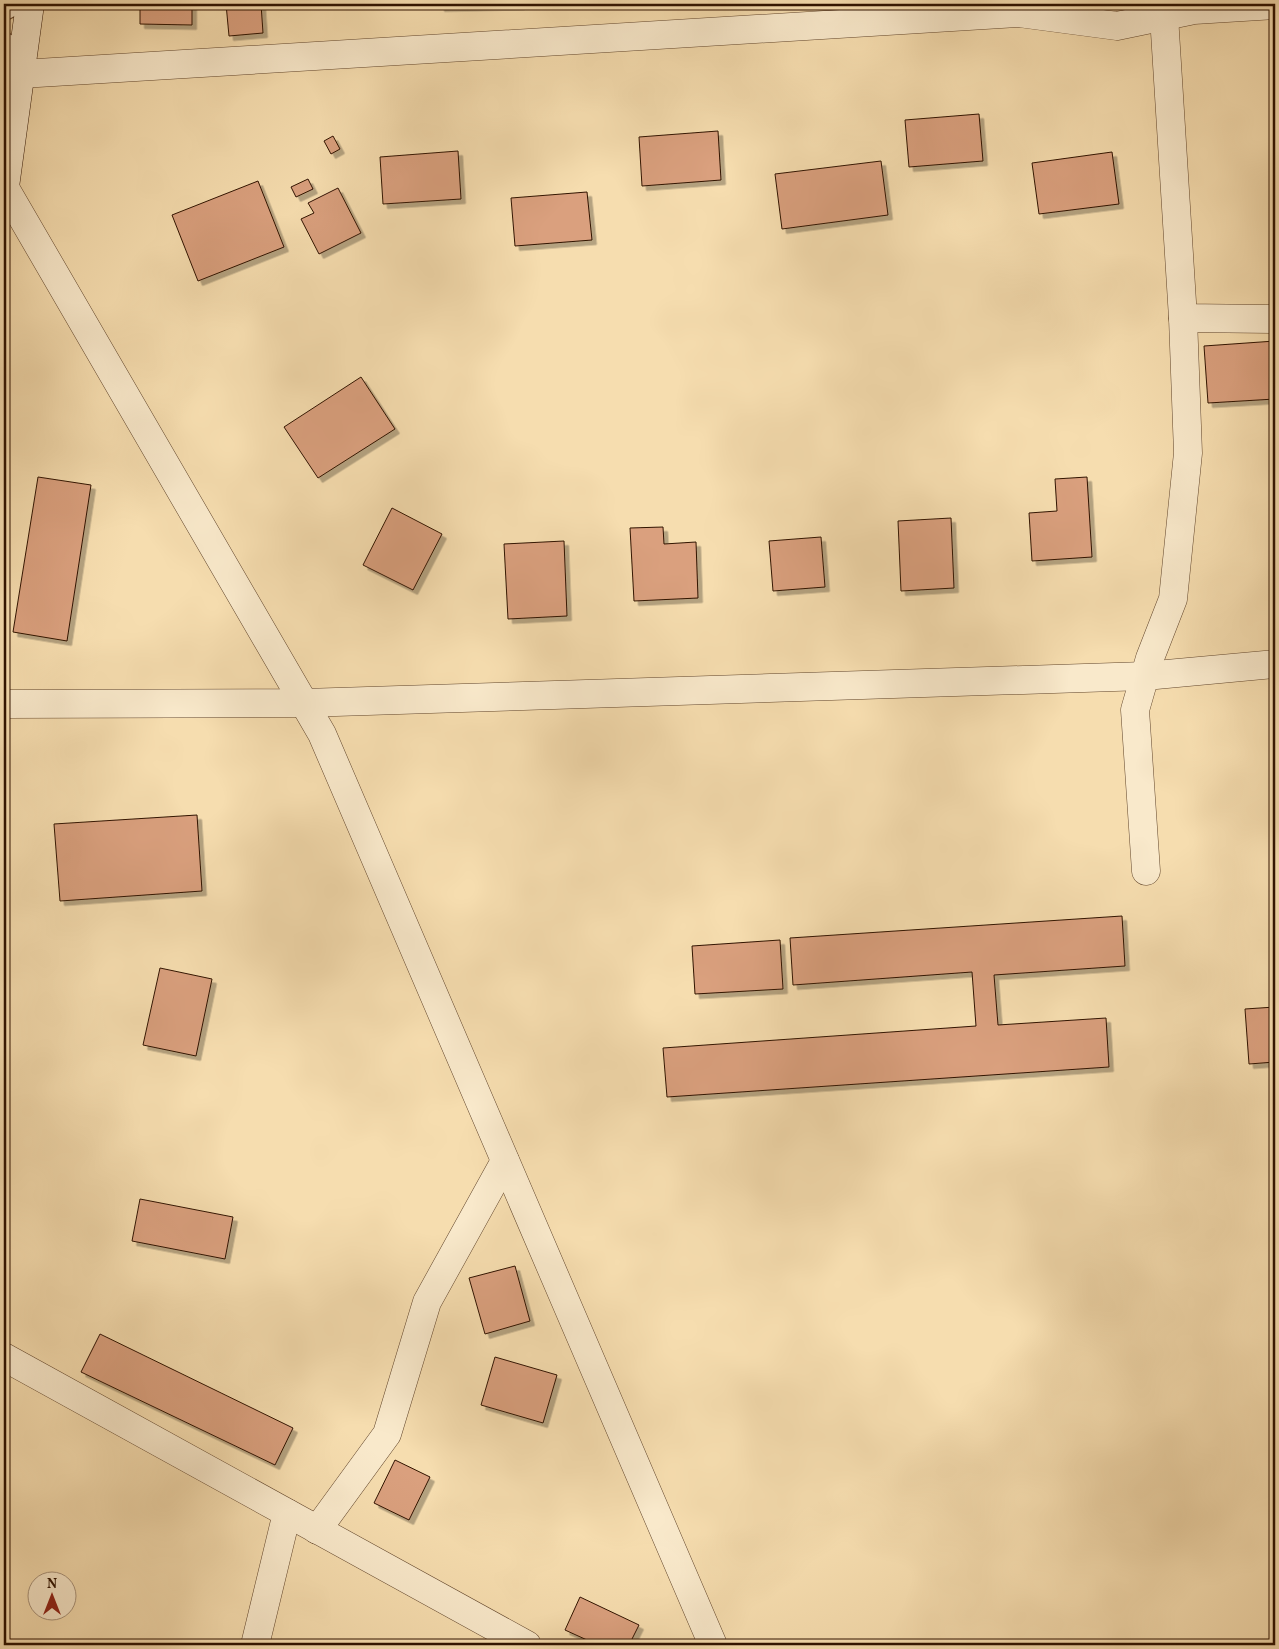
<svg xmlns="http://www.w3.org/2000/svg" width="1279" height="1649" viewBox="0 0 1279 1649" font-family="Vollkorn,serif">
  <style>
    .building { fill: #daa07e; stroke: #301300; filter: url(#shadow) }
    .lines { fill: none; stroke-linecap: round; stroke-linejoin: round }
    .lane-casing { stroke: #62462c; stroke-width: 21 }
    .street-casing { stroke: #62462c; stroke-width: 29 }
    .secondary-casing { stroke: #301300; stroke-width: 29 }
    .lane { stroke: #f9e9cb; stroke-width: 19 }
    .street { stroke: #f9e9cb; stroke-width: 28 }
    .secondary { stroke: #f9e9cb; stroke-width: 28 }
  </style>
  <defs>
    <filter id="shadow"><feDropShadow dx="4.5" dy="4.5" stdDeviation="0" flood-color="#0004"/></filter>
  </defs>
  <rect width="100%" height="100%" fill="#f6ddaf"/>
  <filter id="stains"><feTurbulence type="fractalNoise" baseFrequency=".004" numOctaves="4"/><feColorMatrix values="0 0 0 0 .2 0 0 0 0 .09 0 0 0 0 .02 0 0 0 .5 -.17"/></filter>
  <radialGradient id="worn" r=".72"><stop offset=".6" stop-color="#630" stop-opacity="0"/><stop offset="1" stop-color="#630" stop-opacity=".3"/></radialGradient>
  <g class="building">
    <polygon points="140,4 192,4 192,25 140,24"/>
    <polygon points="226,4 261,4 263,33 229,36"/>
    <polygon points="440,4 520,4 520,5 440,7"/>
    <polygon points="979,114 983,161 909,167 905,120"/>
    <polygon points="718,131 721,180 642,186 639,137"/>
    <polygon points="333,136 340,149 331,154 324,141"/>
    <polygon points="458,151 461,199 383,204 380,157"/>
    <polygon points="1112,152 1119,204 1039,214 1032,163"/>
    <polygon points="881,161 888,215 782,229 775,174"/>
    <polygon points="308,179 313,189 296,197 291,187"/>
    <polygon points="258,181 284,247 198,281 172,215"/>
    <polygon points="338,188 361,233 319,254 301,219 314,213 308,203"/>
    <polygon points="587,192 592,240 515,246 511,198"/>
    <polygon points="1275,341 1275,399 1208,403 1204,346"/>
    <polygon points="361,377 395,429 318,478 284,427"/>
    <polygon points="38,477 91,485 67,641 13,632"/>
    <polygon points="1087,477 1092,557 1032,561 1029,513 1057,511 1055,479"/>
    <polygon points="392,508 442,534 413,590 363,565"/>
    <polygon points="951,518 954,588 901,591 898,521"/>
    <polygon points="1271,522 1275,522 1275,571 1273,571"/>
    <polygon points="663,527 664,544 696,542 698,598 634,601 630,528"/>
    <polygon points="821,537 825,587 773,591 769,541"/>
    <polygon points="564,541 567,616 508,619 504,544"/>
    <polygon points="197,815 202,891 60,901 54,824"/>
    <polygon points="1122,916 1125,966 994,975 998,1025 1106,1018 1109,1067 667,1097 663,1048 976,1026 972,972 793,985 790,938"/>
    <polygon points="780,940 783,989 695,994 692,946"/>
    <polygon points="160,968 212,979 196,1056 143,1045"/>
    <polygon points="1275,1007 1275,1062 1249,1064 1245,1009"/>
    <polygon points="140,1199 233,1217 225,1259 132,1241"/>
    <polygon points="515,1266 530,1321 485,1334 469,1278"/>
    <polygon points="100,1334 293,1428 275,1465 81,1372"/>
    <polygon points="495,1357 557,1375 543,1423 481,1405"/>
    <polygon points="395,1460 430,1477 409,1520 374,1503"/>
    <polygon points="580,1597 639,1625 629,1645 598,1645 565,1630"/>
  </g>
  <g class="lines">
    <defs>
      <g id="lane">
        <polyline points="4,11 17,4"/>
        <polyline points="4,42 24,52"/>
      </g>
      <g id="street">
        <polyline points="1164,16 1183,318 1275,319"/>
        <polyline points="21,74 1019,13 1117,26 1194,10 1275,5"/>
        <polyline points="5,188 322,734 713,1645"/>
        <polyline points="4,704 304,703 1145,676 1275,664"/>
        <polyline points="1146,871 1135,710 1150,658 1173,599 1188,453 1183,318"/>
        <polyline points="4,1357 527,1645"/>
        <polyline points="317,1530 387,1434 427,1302 505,1161"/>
        <polyline points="255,1645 287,1513"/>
      </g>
      <polyline id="secondary" points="4,194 30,4"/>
    </defs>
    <use href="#lane" class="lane-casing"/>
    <use href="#street" class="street-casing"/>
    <use href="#secondary" class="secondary-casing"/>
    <use href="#lane" class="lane"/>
    <use href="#street" class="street"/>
    <use href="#secondary" class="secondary"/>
  </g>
  <rect width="1279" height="1649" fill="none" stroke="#f6ddaf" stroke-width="20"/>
  <rect x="5" y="5" width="1269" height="1639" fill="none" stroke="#301300" stroke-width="2.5"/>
  <rect x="10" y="10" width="1259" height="1629" fill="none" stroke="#301300"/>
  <g transform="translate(52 1596)"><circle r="24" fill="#f9e9cb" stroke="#a9937a"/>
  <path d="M0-4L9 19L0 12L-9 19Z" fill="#8f2418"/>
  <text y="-8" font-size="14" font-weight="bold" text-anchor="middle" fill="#301300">N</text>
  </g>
  <rect width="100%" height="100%" filter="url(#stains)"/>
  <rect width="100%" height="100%" fill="url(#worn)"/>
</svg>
